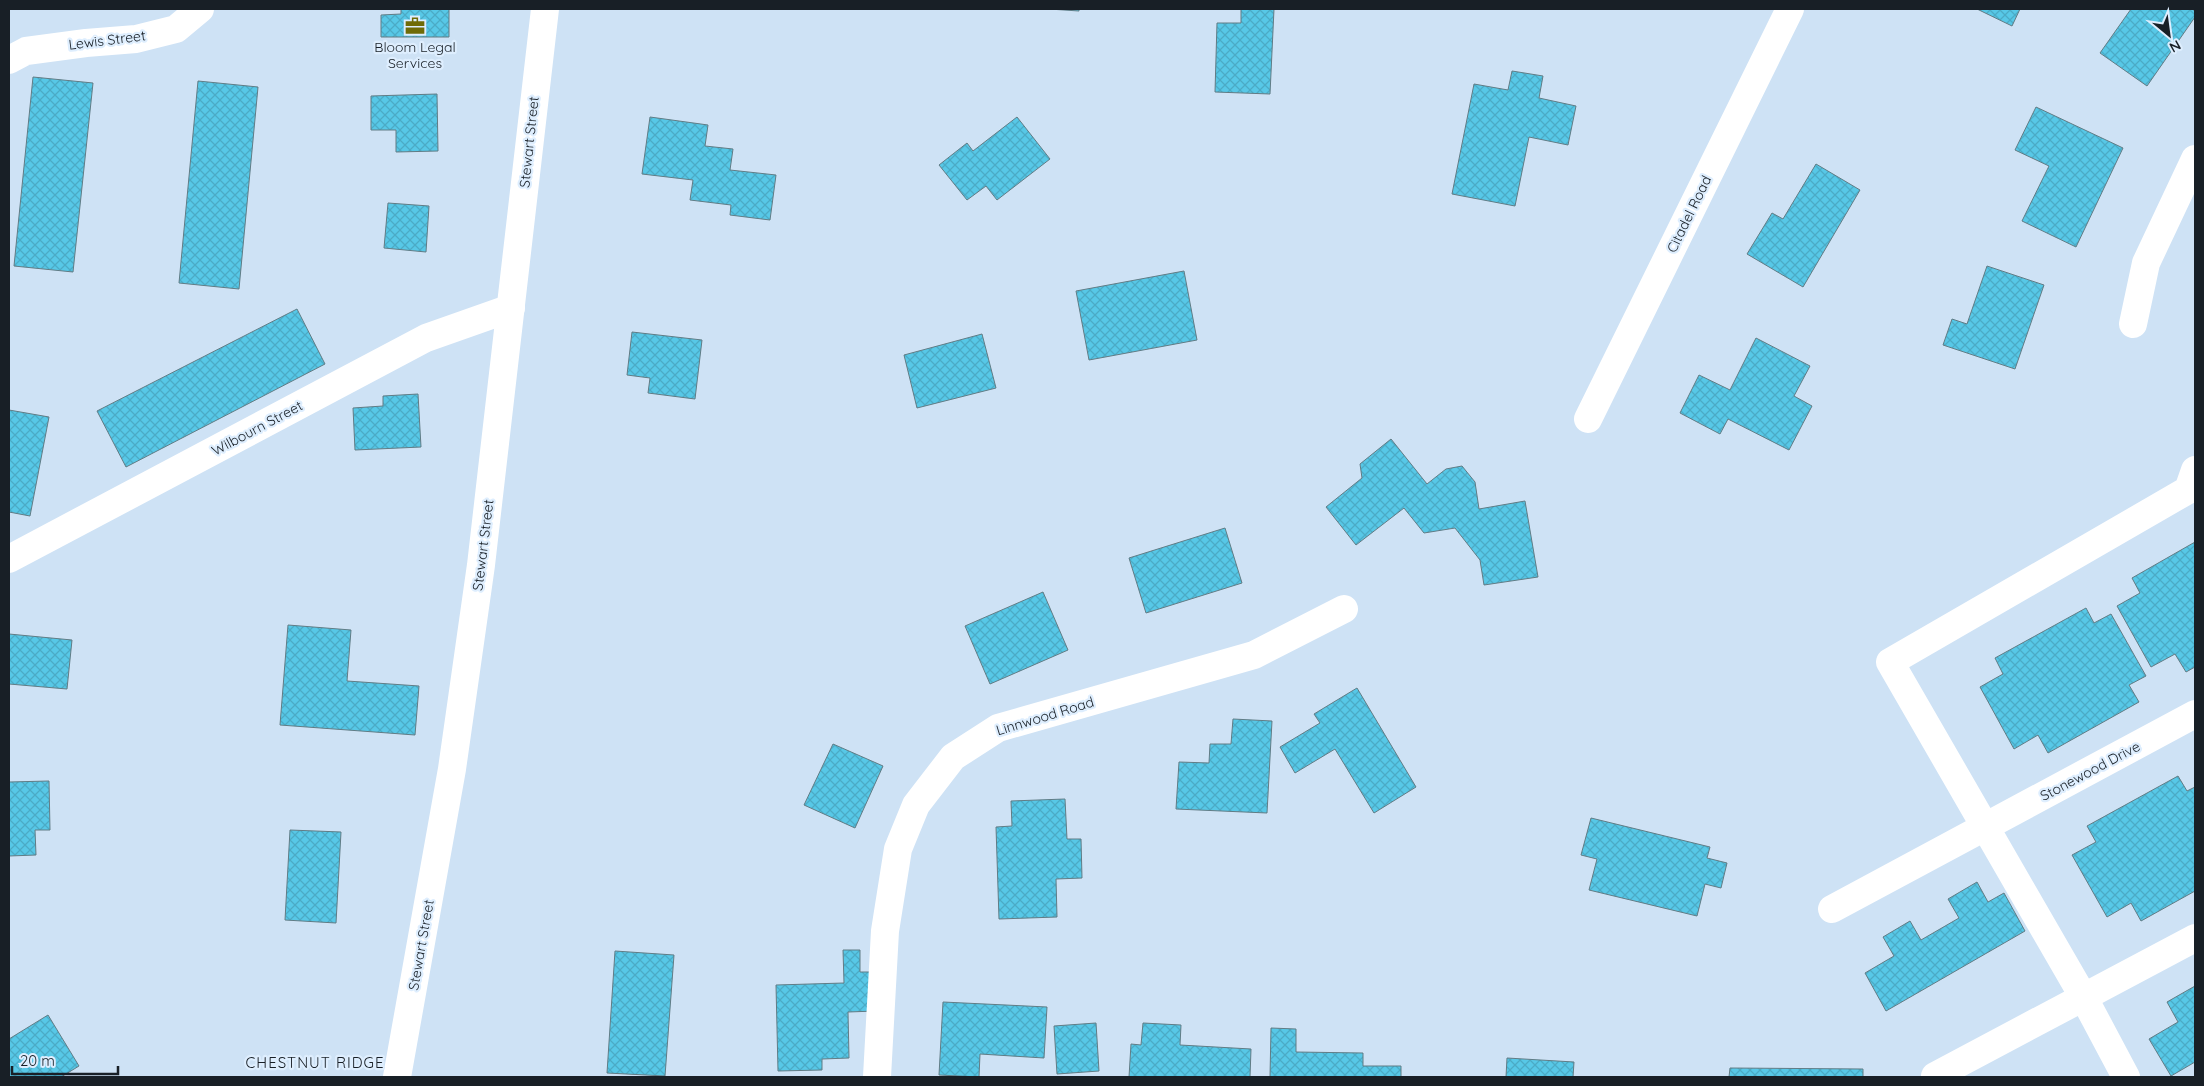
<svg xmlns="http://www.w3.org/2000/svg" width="2204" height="1086" viewBox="0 0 2204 1086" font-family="Quicksand,sans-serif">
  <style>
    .building { fill: url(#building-cross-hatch); stroke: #617c85 }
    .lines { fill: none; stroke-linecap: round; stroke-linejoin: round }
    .minor { stroke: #fff; stroke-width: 28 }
    .labels { text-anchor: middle; stroke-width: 4.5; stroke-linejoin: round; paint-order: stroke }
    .street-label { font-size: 14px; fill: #181f26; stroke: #deeefe }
    .poi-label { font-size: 14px; fill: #181f26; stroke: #deeefe }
    .neighbourhood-label { font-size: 15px; letter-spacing: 1px; fill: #181f26; stroke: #deeefe }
  </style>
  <defs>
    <pattern id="building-cross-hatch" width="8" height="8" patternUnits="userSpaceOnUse" patternTransform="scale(1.25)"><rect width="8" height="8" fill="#57c8e7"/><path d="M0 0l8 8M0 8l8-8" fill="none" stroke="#4babc6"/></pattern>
  </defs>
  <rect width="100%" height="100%" fill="#cee2f5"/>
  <g class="building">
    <polygon points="401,9 449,9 449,37 381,37 381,15 401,14"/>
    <polygon points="1049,9 1079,9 1079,11"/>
    <polygon points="1241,9 1274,9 1270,94 1215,92 1217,23 1241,23"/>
    <polygon points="1977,9 2020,9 2012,26"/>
    <polygon points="2131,9 2192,9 2195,11 2195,17 2147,86 2100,53"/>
    <polygon points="1512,71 1543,76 1539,98 1576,106 1568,145 1529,137 1515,206 1452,194 1474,84 1508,90"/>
    <polygon points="33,77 93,83 73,272 14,266"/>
    <polygon points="198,81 258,87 239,289 179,283"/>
    <polygon points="437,94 438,151 396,152 396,130 371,130 371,96"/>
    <polygon points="2036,107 2123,148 2076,247 2022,221 2049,166 2015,150"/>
    <polygon points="650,117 708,125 705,146 733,149 730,170 776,175 770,220 730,215 731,205 690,200 693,180 642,174"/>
    <polygon points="1017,117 1050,159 997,200 986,186 967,200 939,165 967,143 973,151"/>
    <polygon points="1816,164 1860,190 1803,287 1747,254 1772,213 1783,219"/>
    <polygon points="388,203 429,206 426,252 384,248"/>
    <polygon points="1987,266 2044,285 2015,369 1943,345 1952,319 1967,324"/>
    <polygon points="1184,271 1197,340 1089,360 1076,291"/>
    <polygon points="297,309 325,364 126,467 97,411"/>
    <polygon points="632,332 702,340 695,399 648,393 650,378 627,375"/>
    <polygon points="982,334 996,388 917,408 904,355"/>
    <polygon points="1756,338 1810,366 1794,396 1812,406 1789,450 1728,419 1720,434 1680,413 1699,375 1730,390"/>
    <polygon points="418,394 421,447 355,450 353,408 383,406 383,396"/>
    <polygon points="9,410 49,417 30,516 9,512"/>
    <polygon points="1391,439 1427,484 1446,469 1462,466 1475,482 1479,509 1525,501 1538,577 1484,585 1480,560 1455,528 1424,533 1404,508 1356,545 1326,507 1362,478 1360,464"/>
    <polygon points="1225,528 1242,583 1146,613 1129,558"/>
    <polygon points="2195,542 2195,667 2186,672 2175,654 2151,667 2117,606 2140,593 2132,578"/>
    <polygon points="1043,592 1068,650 990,684 965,626"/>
    <polygon points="2086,608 2094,623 2111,614 2146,676 2129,685 2139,702 2048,753 2038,735 2014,749 1980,687 2003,674 1995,658"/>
    <polygon points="288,625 351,630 347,681 419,686 415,735 280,725"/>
    <polygon points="9,634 72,640 67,689 9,684"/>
    <polygon points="1357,688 1416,787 1374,813 1335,749 1295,773 1280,747 1320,723 1314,714"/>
    <polygon points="1233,719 1272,721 1267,813 1176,809 1179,762 1209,763 1210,744 1231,744"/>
    <polygon points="833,744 883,766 855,828 804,805"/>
    <polygon points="2178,776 2187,791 2195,787 2195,891 2141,921 2131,903 2107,917 2072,855 2096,842 2087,826"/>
    <polygon points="49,781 50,830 35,830 36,855 9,856 9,782"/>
    <polygon points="1065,799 1067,839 1081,839 1082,878 1056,879 1057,917 999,919 996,827 1012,826 1011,801"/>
    <polygon points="1591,818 1710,847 1707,858 1727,863 1721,888 1705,884 1697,916 1589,890 1597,859 1581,855"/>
    <polygon points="290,830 341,832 336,923 285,920"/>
    <polygon points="1977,882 1988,902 2004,893 2025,931 1886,1011 1865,973 1894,956 1883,937 1910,921 1921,940 1959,918 1948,899"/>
    <polygon points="843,950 860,950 860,972 875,972 876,1011 848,1012 849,1058 822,1059 822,1070 778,1071 776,985 844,983"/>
    <polygon points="615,951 674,955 665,1076 607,1073"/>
    <polygon points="2195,986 2195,1062 2171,1076 2149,1039 2178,1022 2167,1002"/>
    <polygon points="943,1002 1047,1007 1044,1058 980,1054 979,1077 939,1075"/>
    <polygon points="48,1015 79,1066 61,1077 9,1077 9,1039"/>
    <polygon points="1096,1023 1099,1071 1057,1074 1054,1026"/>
    <polygon points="1143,1023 1181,1025 1180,1045 1251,1049 1250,1077 1129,1077 1131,1044 1141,1045"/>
    <polygon points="1271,1028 1296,1029 1296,1052 1363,1053 1363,1066 1401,1066 1401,1077 1270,1077"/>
    <polygon points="1507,1058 1574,1062 1573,1077 1506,1077"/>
    <polygon points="1730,1068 1863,1069 1863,1077 1729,1077"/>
  </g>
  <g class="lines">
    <g class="minor">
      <polyline points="9,60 26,51 86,43 136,39 176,29 200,9"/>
      <polyline points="2133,324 2146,263 2195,159"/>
      <polyline points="1588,419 1790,9"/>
      <polyline points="9,559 426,338 511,308"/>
      <polyline points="1832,909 2195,714"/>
      <polyline points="1935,1076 2195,938"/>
      <polyline points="397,1077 452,769 481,565 545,9"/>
      <polyline points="877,1077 885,931 898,849 916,805 953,757 998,728 1254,655 1344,609"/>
      <polyline points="2126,1077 2084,998 1890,662 2188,490 2195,470"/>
    </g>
  </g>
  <defs>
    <symbol id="office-bare" viewBox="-9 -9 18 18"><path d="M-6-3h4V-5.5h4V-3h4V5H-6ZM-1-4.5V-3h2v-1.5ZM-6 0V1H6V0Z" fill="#6f6b07" stroke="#deeefe" stroke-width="2.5" paint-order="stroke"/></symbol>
  </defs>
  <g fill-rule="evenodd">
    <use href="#office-bare" x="401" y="12" width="28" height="28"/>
  </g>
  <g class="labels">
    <g class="street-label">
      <text transform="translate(107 40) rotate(-7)" y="5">Lewis Street</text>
      <text transform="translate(529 142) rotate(-84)" y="5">Stewart Street</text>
      <text transform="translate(1689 214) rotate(-64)" y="5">Citadel Road</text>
      <text transform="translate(257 428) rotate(-28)" y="5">Wilbourn Street</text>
      <text transform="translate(483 545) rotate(-83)" y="5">Stewart Street</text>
      <text transform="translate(1045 716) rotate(-17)" y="5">Linnwood Road</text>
      <text transform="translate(2090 771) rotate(-28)" y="5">Stonewood Drive</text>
      <text transform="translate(421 945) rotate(-80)" y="5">Stewart Street</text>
    </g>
    <g class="poi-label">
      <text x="415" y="52">Bloom Legal<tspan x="415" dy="16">Services</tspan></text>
    </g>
    <g class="neighbourhood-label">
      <text x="315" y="1068">CHESTNUT RIDGE</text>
    </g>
  </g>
  <rect width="2204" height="1086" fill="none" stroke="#181f26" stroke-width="20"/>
  <g transform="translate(2169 35) rotate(151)" stroke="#deeefe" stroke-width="4" paint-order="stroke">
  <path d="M0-4L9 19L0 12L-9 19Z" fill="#181f26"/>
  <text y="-8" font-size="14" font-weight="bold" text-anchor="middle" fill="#181f26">N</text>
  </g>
  <path d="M12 1066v8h106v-8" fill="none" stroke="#181f26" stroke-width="2.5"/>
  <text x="20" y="1066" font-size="15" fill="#181f26" stroke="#deeefe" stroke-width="4" paint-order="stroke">20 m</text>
</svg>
